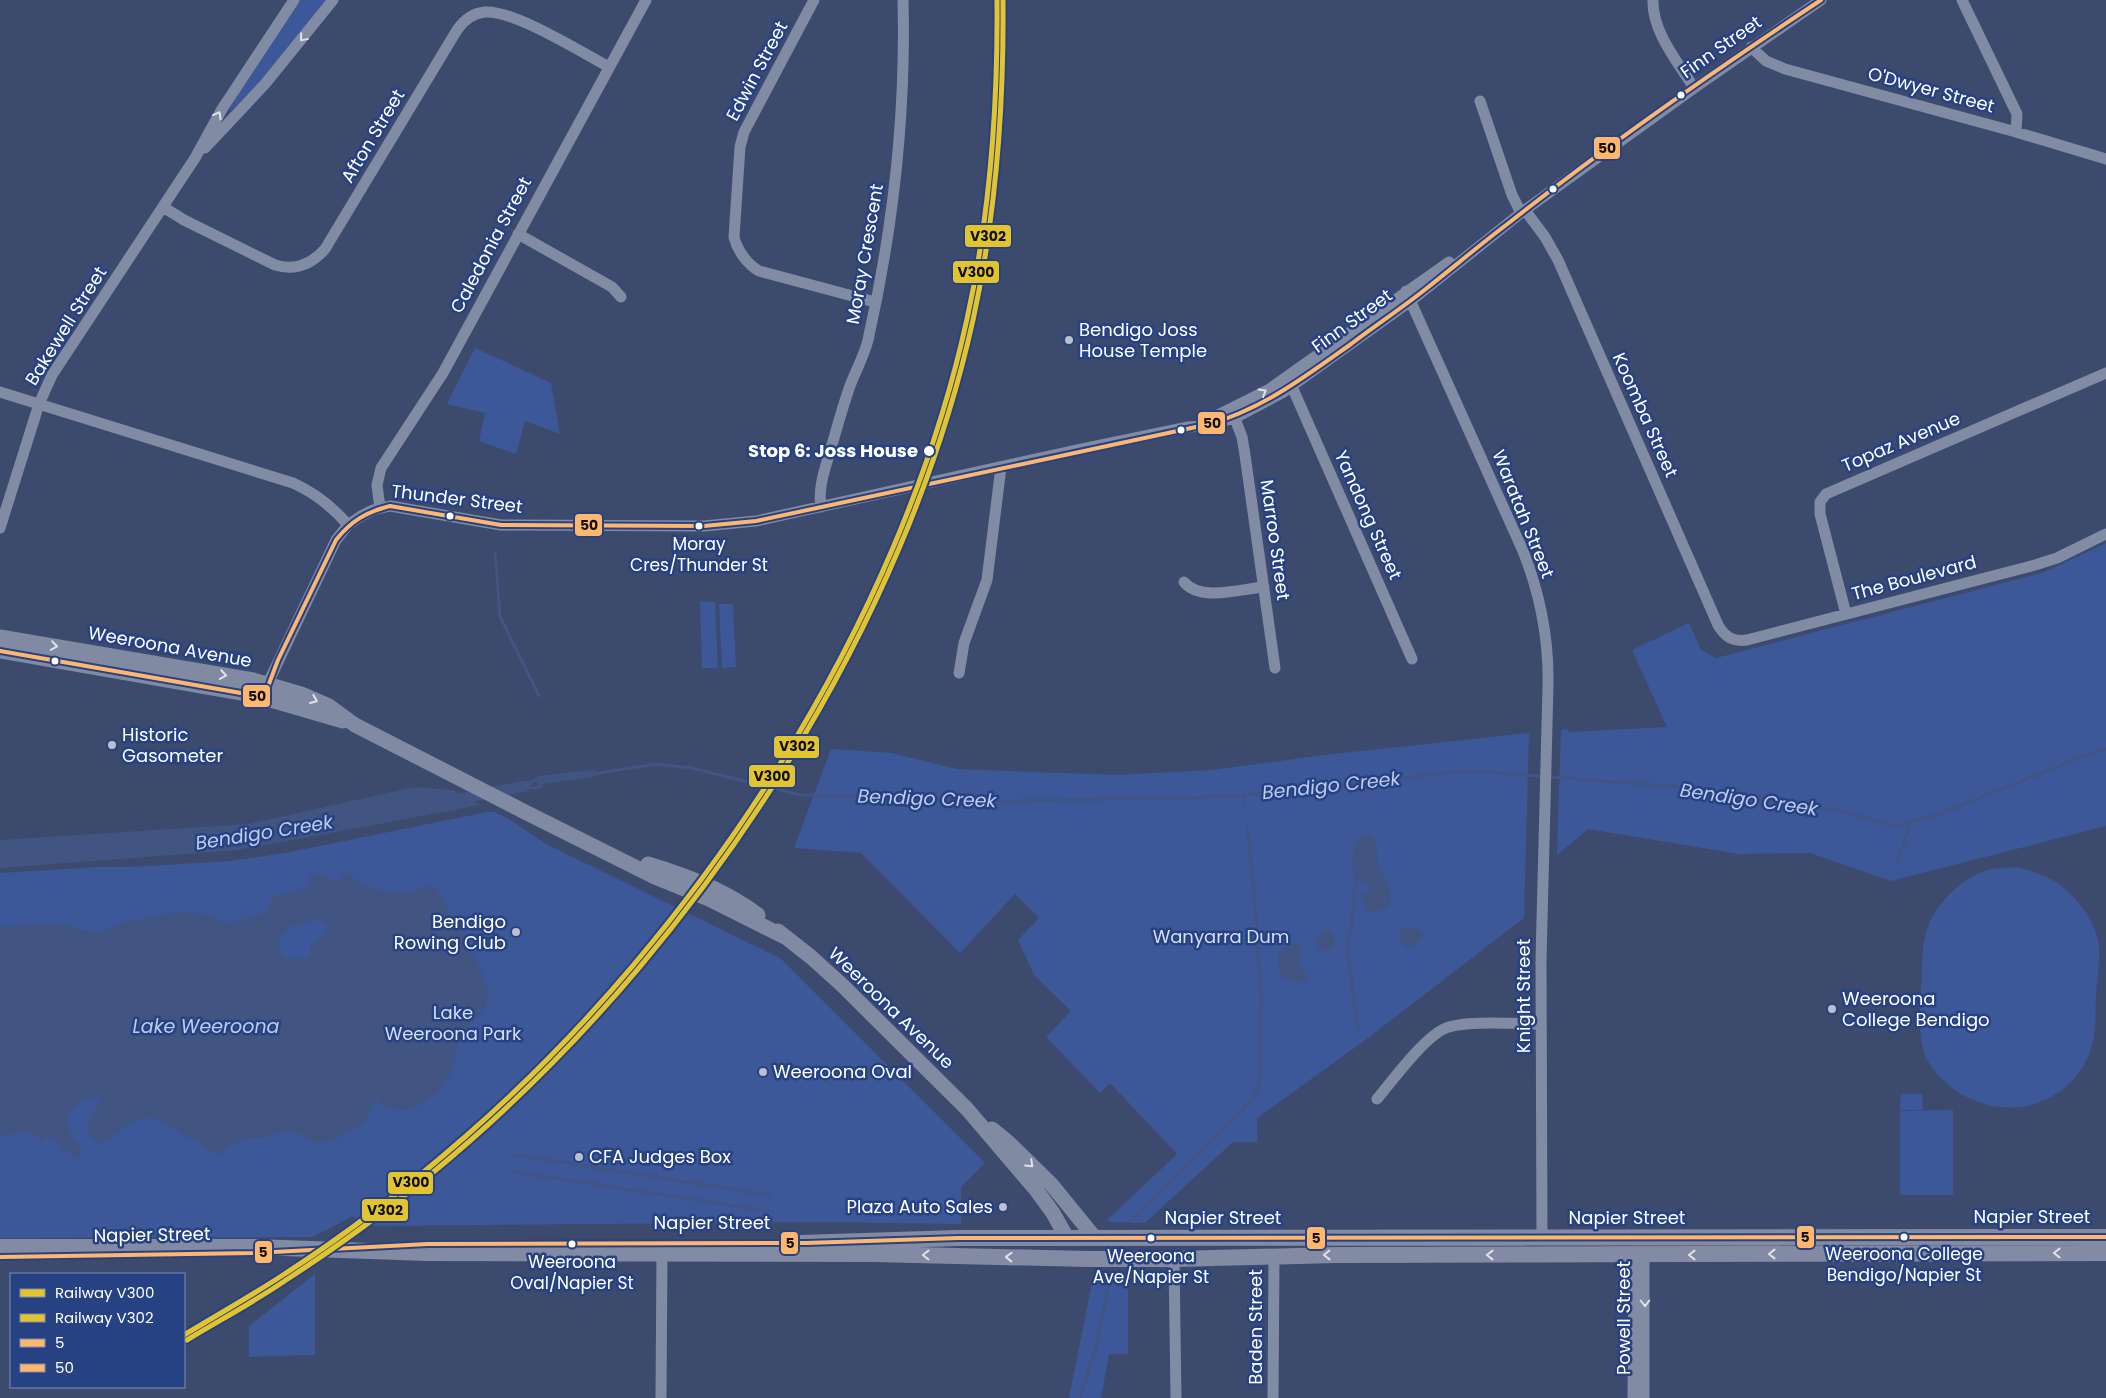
<svg xmlns="http://www.w3.org/2000/svg" width="2106" height="1398" viewBox="0 0 2106 1398" font-family="Poppins,sans-serif">
  <style>
    .green { fill: #3c5898 }
    .water { fill: #415482; fill-rule: evenodd }
    .lines { fill: none; stroke-linecap: round; stroke-linejoin: round }
    .stream { stroke: #415482; stroke-width: 3 }
    .canal { stroke: #415482; stroke-width: 11 }
    .minor { stroke: #828ba4; stroke-width: 11 }
    .major { stroke: #808aa2; stroke-width: 15 }
    .highway { stroke: #838ba4; stroke-width: 16 }
    .bus-1-casing { stroke: #274283; stroke-width: 8 }
    .bus-2-casing { stroke: #274283; stroke-width: 8 }
    .bus-1 { stroke: #ffb76d; stroke-width: 4 }
    .bus-2 { stroke: #ffb76d; stroke-width: 4 }
    .rail-1-casing { stroke: #274283; stroke-width: 9 }
    .rail-2-casing { stroke: #274283; stroke-width: 9 }
    .rail-1 { stroke: #e2c430; stroke-width: 5 }
    .rail-2 { stroke: #e2c430; stroke-width: 5 }
    .oneway { stroke: #e0e2e8 }
    .oneway2 { stroke: #dfe2e8 }
    .bus-dot { fill: #fff; stroke: #274283; stroke-width: 2 }
    .poi-dot { fill: #bbc0cc; stroke: #274283; stroke-width: 2 }
    .labels { text-anchor: middle; stroke-width: 5; stroke-linejoin: round; paint-order: stroke }
    .bus-label { font-size: 17px; fill: #fff; stroke: #274283 }
    .street-label { font-size: 18px; fill: #fff; stroke: #274283 }
    .poi-label { font-size: 18px; fill: #fff; stroke: #274283; text-anchor: start }
    .stop-label { font-size: 18px; font-weight: bold; fill: #fff; stroke: #274283; text-anchor: end }
    .park-label { font-size: 18px; fill: #d4def5; stroke: #274283 }
    .water-label { font-size: 19px; font-style: italic; fill: #bcccee; stroke: #274283 }
    .line-badge { stroke: #274283; stroke-width: 2 }
    .pale-badge-label { font-size: 14px; text-anchor: middle; font-weight: bold; fill: #111 }
  </style>
  <rect width="100%" height="100%" fill="#3c4a6e"/>
  <path class="green" d="M300 0H327L258 84 229 113 231 106 239 91Z
    M475 348 551 383 560 434 525 421 516 454 479 441 485 413 447 404Z
    M2106 543V826L1891 881 1810 853 1739 854 1588 829 1557 855 1561 730 1568 729V732L1667 727 1632 650 1689 623 1701 650 1716 658 2045 572Z
    M700 601 715 602 718 668H702Z
    M719 604H733L736 667 722 668Z
    M1529 733 1524 918 1364 1041 1257 1118V1142H1233L1145 1223 1110 1222 1107 1220 1177 1154 1110 1083 1100 1093 1046 1037 1071 1011 1034 975 1018 940 1039 918 1015 894 960 953 861 853 794 848 831 749 891 753 957 769 1117 775 1211 770 1324 755Z
    M487 812H495L509 819 546 844 780 958 985 1163 961 1187V1224L818 1222 365 1226 360 1231 354 1222 356 1219 353 1216 313 1237 0 1238V873L97 867H131L230 861 285 853Z
    M2018 867C2031 871 2045 875 2056 882 2076 895 2098 924 2099 947 2100 963 2097 980 2096 996 2095 1019 2097 1038 2087 1059 2054 1125 1967 1121 1929 1063 1918 1046 1919 1012 1921 992 1922 974 1921 953 1925 936 1932 906 1962 876 1991 869 2000 867 2009 868 2018 867Z
    M1901 1094H1922L1923 1110H1900Z
    M1953 1110V1195H1900V1111Z
    M1094 1273H1128V1354H1109L1101 1398H1069Z
    M315 1274V1355L249 1357V1326Z"/>
  <path class="water" d="M591 770H595L596 776 538 785 536 777 538 776Z
    M414 787 453 790 481 805 239 850 0 868V840L248 824Z
    M1367 833 1376 840C1377 847 1376 854 1378 861 1381 875 1396 892 1389 907L1371 913 1367 911 1362 900 1357 895 1358 893 1363 895 1367 892 1369 884 1364 880 1356 882C1350 868 1350 840 1367 833Z
    M347 872C361 886 388 896 409 892 417 890 427 884 435 888 444 898 487 977 488 989 490 1012 472 1019 461 1037 456 1046 456 1056 453 1066 445 1089 426 1108 401 1110 396 1110 389 1107 383 1106L378 1100H375L363 1124 332 1141 317 1143 295 1132 285 1131 261 1138H244L220 1154C212 1153 207 1149 200 1143 196 1140 190 1139 186 1137 172 1129 165 1118 148 1118 117 1119 99 1169 87 1125L100 1102 98 1097C85 1095 74 1106 66 1117 67 1127 72 1139 81 1145L78 1158 74 1159 68 1149 63 1154 61 1153 62 1147 53 1138H46L44 1143H40L39 1137 32 1135 29 1132C19 1133 9 1132 0 1138V927L38 924 70 925 80 930 101 932 123 923 173 913 187 912 215 916 220 922 230 923 266 913 273 896 306 888 308 885V879C319 867 327 883 341 880L344 874ZM312 920H321L328 929 327 934 319 938 309 947V954L306 958 296 959 284 957 279 949 278 939 293 925H301Z
    M1400 927C1408 927 1419 926 1424 934L1412 947 1407 948 1402 944 1399 930Z
    M1327 929 1330 930 1334 935 1335 946 1327 951 1320 949 1315 941 1316 937Z
    M1295 943 1302 947C1300 963 1294 962 1308 976L1307 981 1304 983 1283 977C1277 969 1276 960 1279 951L1290 944Z"/>
  <g class="lines">
    <path class="stream" d="M495 553 500 616 539 696
      M593 774 656 764 691 768 800 795 996 801 1184 798 1244 795 1337 787 1443 773 1484 772 1670 786 1733 793 1842 811 1890 825H1900L1934 816 2084 756 2106 749
      M525 786 537 779H540
      M525 786 534 788 541 787V783
      M1244 795 1245 803
      M1897 861 1911 823
      M1355 881 1353 915 1347 948 1358 1030
      M515 1155 770 1195
      M514 1172 769 1211
      M1132 1220 1241 1112 1259 1090 1261 997 1253 878 1247 826
      M1080 1398 1097 1343 1110 1276"/>
    <path class="canal" d="M453 800 525 786"/>
    <path class="minor" d="M814 0 744 132 740 147 734 237C737 250 747 264 759 271L875 302
      M1653 0C1652 32 1678 62 1694 88
      M1962 0 2017 114 2016 132
      M1751 47 1766 61 1785 69 2016 132 2106 159
      M1480 101 1512 195 1521 213
      M205 148 265 84 333 0
      M163 207 184 220 275 265C295 271 311 265 325 249L457 30C464 20 472 13 485 12 514 10 581 52 609 67
      M1525 210 1545 237 1558 260 1718 625C1725 637 1733 642 1747 640L2035 565 2057 558 2106 534
      M1518 215 1694 88 1821 0
      M518 234 612 287 621 297
      M1406 291 1523 551C1540 594 1549 640 1548 686L1541 960 1542 1238
      M1289 380 1412 659
      M0 392 293 483C315 493 332 506 348 525
      M1232 411 1242 437 1245 455 1275 668
      M1210 419 1268 390 1449 262
      M821 507C818 489 824 472 829 455 836 432 842 408 850 386 856 370 864 356 868 340 893 229 906 114 903 0
      M380 508 377 485 381 468 443 373 646 0
      M0 528 39 404 52 375 195 158 222 109 294 0
      M1184 582C1200 602 1241 589 1264 587
      M1846 614 1820 514V502L1826 494 2106 373
      M959 673 964 643 987 580 1001 467
      M268 683 336 540 348 525 361 516 373 510 390 506 501 525 704 526 756 521 1081 449 1188 427 1204 426 1235 418 1282 393 1412 300 1521 213
      M1377 1099C1393 1080 1424 1037 1446 1028 1465 1020 1518 1024 1541 1024
      M1644 1255V1398
      M1174 1259 1176 1398
      M661 1398 662 1253
      M1273 1398 1274 1257
      M1633 1398 1634 1255"/>
    <path class="major" d="M0 637 253 680 301 694 329 706 355 725 525 812 655 877 709 899 785 937
      M0 651 253 695 343 721
      M648 864C685 875 727 891 758 915
      M778 931 811 957 842 985 967 1109 1037 1191 1053 1213 1067 1238
      M992 1129 1008 1142 1051 1184 1095 1238"/>
    <path class="highway" d="M801 1243 958 1238 2106 1237
      M0 1247H254L427 1253 873 1254 1087 1259H1174L1336 1255 2106 1253"/>
    <g class="bus-1-casing">
      <path id="bus-1" d="M0 1257 253 1253 428 1244 806 1243 958 1238 2106 1237"/>
    </g>
    <g class="bus-2-casing">
      <path id="bus-2" d="M0 651 264 697 278 660 336 540C351 521 366 512 390 506L501 525 704 526 756 521 1210 424C1264 408 1306 376 1351 344 1376 325 1402 308 1427 288 1455 266 1482 243 1510 222 1610 143 1715 70 1821 0"/>
    </g>
    <use href="#bus-1" class="bus-1"/>
    <use href="#bus-2" class="bus-2"/>
    <g class="rail-1-casing">
      <path id="rail-1" d="M184 1335C217 1315 251 1296 283 1275 347 1234 409 1186 466 1136 700 931 900 625 967 319 990 214 998 108 997 0"/>
    </g>
    <g class="rail-2-casing">
      <path id="rail-2" d="M187 1340C220 1320 254 1302 286 1280 351 1238 413 1191 471 1140 705 934 905 628 973 320 996 215 1004 108 1003 0"/>
    </g>
    <use href="#rail-1" class="rail-1"/>
    <use href="#rail-2" class="rail-2"/>
  </g>
  <defs><path id="oneway-chevron" d="M-2-3.5L2.5 0L-2 3.5" fill="none" stroke-width="1.6" stroke-linecap="round" stroke-linejoin="round" transform="scale(1.25)"/></defs>
  <g class="oneway">
    <use href="#oneway-chevron" transform="translate(303 38) rotate(130)"/>
    <use href="#oneway-chevron" transform="translate(218 115) rotate(-61)"/>
    <use href="#oneway-chevron" transform="translate(1263 392) rotate(-31)"/>
    <use href="#oneway-chevron" transform="translate(2057 1253) rotate(180)"/>
    <use href="#oneway-chevron" transform="translate(1772 1254) rotate(180)"/>
    <use href="#oneway-chevron" transform="translate(926 1255) rotate(-179)"/>
    <use href="#oneway-chevron" transform="translate(1327 1255) rotate(179)"/>
    <use href="#oneway-chevron" transform="translate(1490 1255) rotate(-180)"/>
    <use href="#oneway-chevron" transform="translate(1692 1255) rotate(180)"/>
    <use href="#oneway-chevron" transform="translate(1009 1257) rotate(-178)"/>
    <use href="#oneway-chevron" transform="translate(1645 1303) rotate(90)"/>
  </g>
  <g class="oneway2">
    <use href="#oneway-chevron" transform="translate(54 646) rotate(9)"/>
    <use href="#oneway-chevron" transform="translate(223 675) rotate(10)"/>
    <use href="#oneway-chevron" transform="translate(314 700) rotate(23)"/>
    <use href="#oneway-chevron" transform="translate(1030 1164) rotate(44)"/>
  </g>
  <g class="bus-dot">
    <circle cx="1681" cy="95" r="4.5"/>
    <circle cx="1553" cy="189" r="4.5"/>
    <circle cx="1181" cy="430" r="4.5"/>
    <circle cx="929" cy="451" r="6"/>
    <circle cx="450" cy="516" r="4.5"/>
    <circle cx="699" cy="526" r="4.5"/>
    <circle cx="55" cy="661" r="4.5"/>
    <circle cx="1904" cy="1237" r="4.5"/>
    <circle cx="1151" cy="1238" r="4.5"/>
    <circle cx="572" cy="1244" r="4.5"/>
  </g>
  <g class="poi-dot">
    <circle cx="1069" cy="340" r="5"/>
    <circle cx="112" cy="745" r="5"/>
    <circle cx="516" cy="932" r="5"/>
    <circle cx="1832" cy="1009" r="5"/>
    <circle cx="763" cy="1072" r="5"/>
    <circle cx="579" cy="1157" r="5"/>
    <circle cx="1003" cy="1207" r="5"/>
  </g>
  <g class="labels">
    <g class="bus-label">
      <text x="699" y="550">Moray<tspan x="699" dy="21">Cres/Thunder St</tspan></text>
      <text x="1904" y="1260">Weeroona College<tspan x="1904" dy="21">Bendigo/Napier St</tspan></text>
      <text x="1151" y="1262">Weeroona<tspan x="1151" dy="21">Ave/Napier St</tspan></text>
      <text x="572" y="1268">Weeroona<tspan x="572" dy="21">Oval/Napier St</tspan></text>
    </g>
    <g class="street-label">
      <text transform="translate(1721 47) rotate(-35)" y="6">Finn Street</text>
      <text transform="translate(757 71) rotate(-62)" y="6">Edwin Street</text>
      <text transform="translate(1931 90) rotate(15)" y="6">O'Dwyer Street</text>
      <text transform="translate(373 136) rotate(-59)" y="6">Afton Street</text>
      <text transform="translate(491 245) rotate(-62)" y="6">Caledonia Street</text>
      <text transform="translate(865 254) rotate(-80)" y="6">Moray Crescent</text>
      <text transform="translate(1352 321) rotate(-36)" y="6">Finn Street</text>
      <text transform="translate(66 326) rotate(-58)" y="6">Bakewell Street</text>
      <text transform="translate(1645 415) rotate(66)" y="6">Koomba Street</text>
      <text transform="translate(1901 442) rotate(-23)" y="6">Topaz Avenue</text>
      <text transform="translate(457 499) rotate(7)" y="6">Thunder Street</text>
      <text transform="translate(1523 514) rotate(68)" y="6">Waratah Street</text>
      <text transform="translate(1368 515) rotate(66)" y="6">Yandong Street</text>
      <text transform="translate(1275 540) rotate(82)" y="6">Marroo Street</text>
      <text transform="translate(1914 578) rotate(-15)" y="6">The Boulevard</text>
      <text transform="translate(170 647) rotate(10)" y="6">Weeroona Avenue</text>
      <text transform="translate(1524 996) rotate(-90)" y="6">Knight Street</text>
      <text transform="translate(891 1008) rotate(44)" y="6">Weeroona Avenue</text>
      <text x="2032" y="1223">Napier Street</text>
      <text x="1223" y="1224">Napier Street</text>
      <text x="1627" y="1224">Napier Street</text>
      <text x="712" y="1229">Napier Street</text>
      <text transform="translate(152 1235) rotate(-1)" y="6">Napier Street</text>
      <text transform="translate(1624 1318) rotate(-90)" y="6">Powell Street</text>
      <text transform="translate(1256 1327) rotate(-90)" y="6">Baden Street</text>
    </g>
    <g class="poi-label">
      <text x="1079" y="336">Bendigo Joss<tspan x="1079" dy="21">House Temple</tspan></text>
      <text x="122" y="741">Historic<tspan x="122" dy="21">Gasometer</tspan></text>
      <text x="506" y="928" text-anchor="end">Bendigo<tspan x="506" dy="21">Rowing Club</tspan></text>
      <text x="1842" y="1005">Weeroona<tspan x="1842" dy="21">College Bendigo</tspan></text>
      <text x="773" y="1078">Weeroona Oval</text>
      <text x="589" y="1163">CFA Judges Box</text>
      <text x="993" y="1213" text-anchor="end">Plaza Auto Sales</text>
    </g>
    <g class="stop-label">
      <text x="918" y="457">Stop 6: Joss House</text>
    </g>
    <g class="park-label">
      <text x="1221" y="943">Wanyarra Dum</text>
      <text x="453" y="1019">Lake<tspan x="453" dy="21">Weeroona Park</tspan></text>
    </g>
    <g class="water-label">
      <text transform="translate(1331 785) rotate(-6)" y="7">Bendigo Creek</text>
      <text transform="translate(927 798) rotate(2)" y="7">Bendigo Creek</text>
      <text transform="translate(1749 799) rotate(8)" y="7">Bendigo Creek</text>
      <text transform="translate(264 832) rotate(-9)" y="7">Bendigo Creek</text>
      <text x="206" y="1033">Lake Weeroona</text>
    </g>
  </g>
  <g class="line-badge">
    <rect x="1593" y="136" width="28" height="24" rx="5" fill="#ffb76d"/>
    <rect x="964" y="224" width="48" height="24" rx="5" fill="#e2c430"/>
    <rect x="952" y="260" width="48" height="24" rx="5" fill="#e2c430"/>
    <rect x="1197" y="411" width="29" height="24" rx="5" fill="#ffb76d"/>
    <rect x="574" y="513" width="29" height="24" rx="5" fill="#ffb76d"/>
    <rect x="242" y="684" width="29" height="24" rx="5" fill="#ffb76d"/>
    <rect x="773" y="735" width="47" height="24" rx="5" fill="#e2c430"/>
    <rect x="748" y="764" width="48" height="24" rx="5" fill="#e2c430"/>
    <rect x="387" y="1171" width="47" height="24" rx="5" fill="#e2c430"/>
    <rect x="361" y="1198" width="48" height="24" rx="5" fill="#e2c430"/>
    <rect x="1796" y="1225" width="19" height="24" rx="5" fill="#ffb76d"/>
    <rect x="1306" y="1226" width="20" height="24" rx="5" fill="#ffb76d"/>
    <rect x="780" y="1231" width="19" height="24" rx="5" fill="#ffb76d"/>
    <rect x="254" y="1240" width="19" height="24" rx="5" fill="#ffb76d"/>
  </g>
  <g class="pale-badge-label">
    <text x="1607" y="153">50</text>
    <text x="988" y="241">V302</text>
    <text x="976" y="277">V300</text>
    <text x="1212" y="428">50</text>
    <text x="589" y="530">50</text>
    <text x="257" y="701">50</text>
    <text x="797" y="751">V302</text>
    <text x="772" y="781">V300</text>
    <text x="411" y="1187">V300</text>
    <text x="385" y="1215">V302</text>
    <text x="1805" y="1242">5</text>
    <text x="1316" y="1243">5</text>
    <text x="790" y="1248">5</text>
    <text x="263" y="1257">5</text>
  </g>
  <rect x="10" y="1273" width="175" height="115" fill="#274283" stroke="#7d8eb5"/>
  <rect x="20" y="1289" width="25" height="8" fill="#e2c430" stroke="#7d8eb5"/>
  <text x="55" y="1298" font-size="15" fill="#ffffff">Railway V300</text>
  <rect x="20" y="1314" width="25" height="8" fill="#e2c430" stroke="#7d8eb5"/>
  <text x="55" y="1323" font-size="15" fill="#ffffff">Railway V302</text>
  <rect x="20" y="1339" width="25" height="8" fill="#ffb76d" stroke="#7d8eb5"/>
  <text x="55" y="1348" font-size="15" fill="#ffffff">5</text>
  <rect x="20" y="1364" width="25" height="8" fill="#ffb76d" stroke="#7d8eb5"/>
  <text x="55" y="1373" font-size="15" fill="#ffffff">50</text>
</svg>
